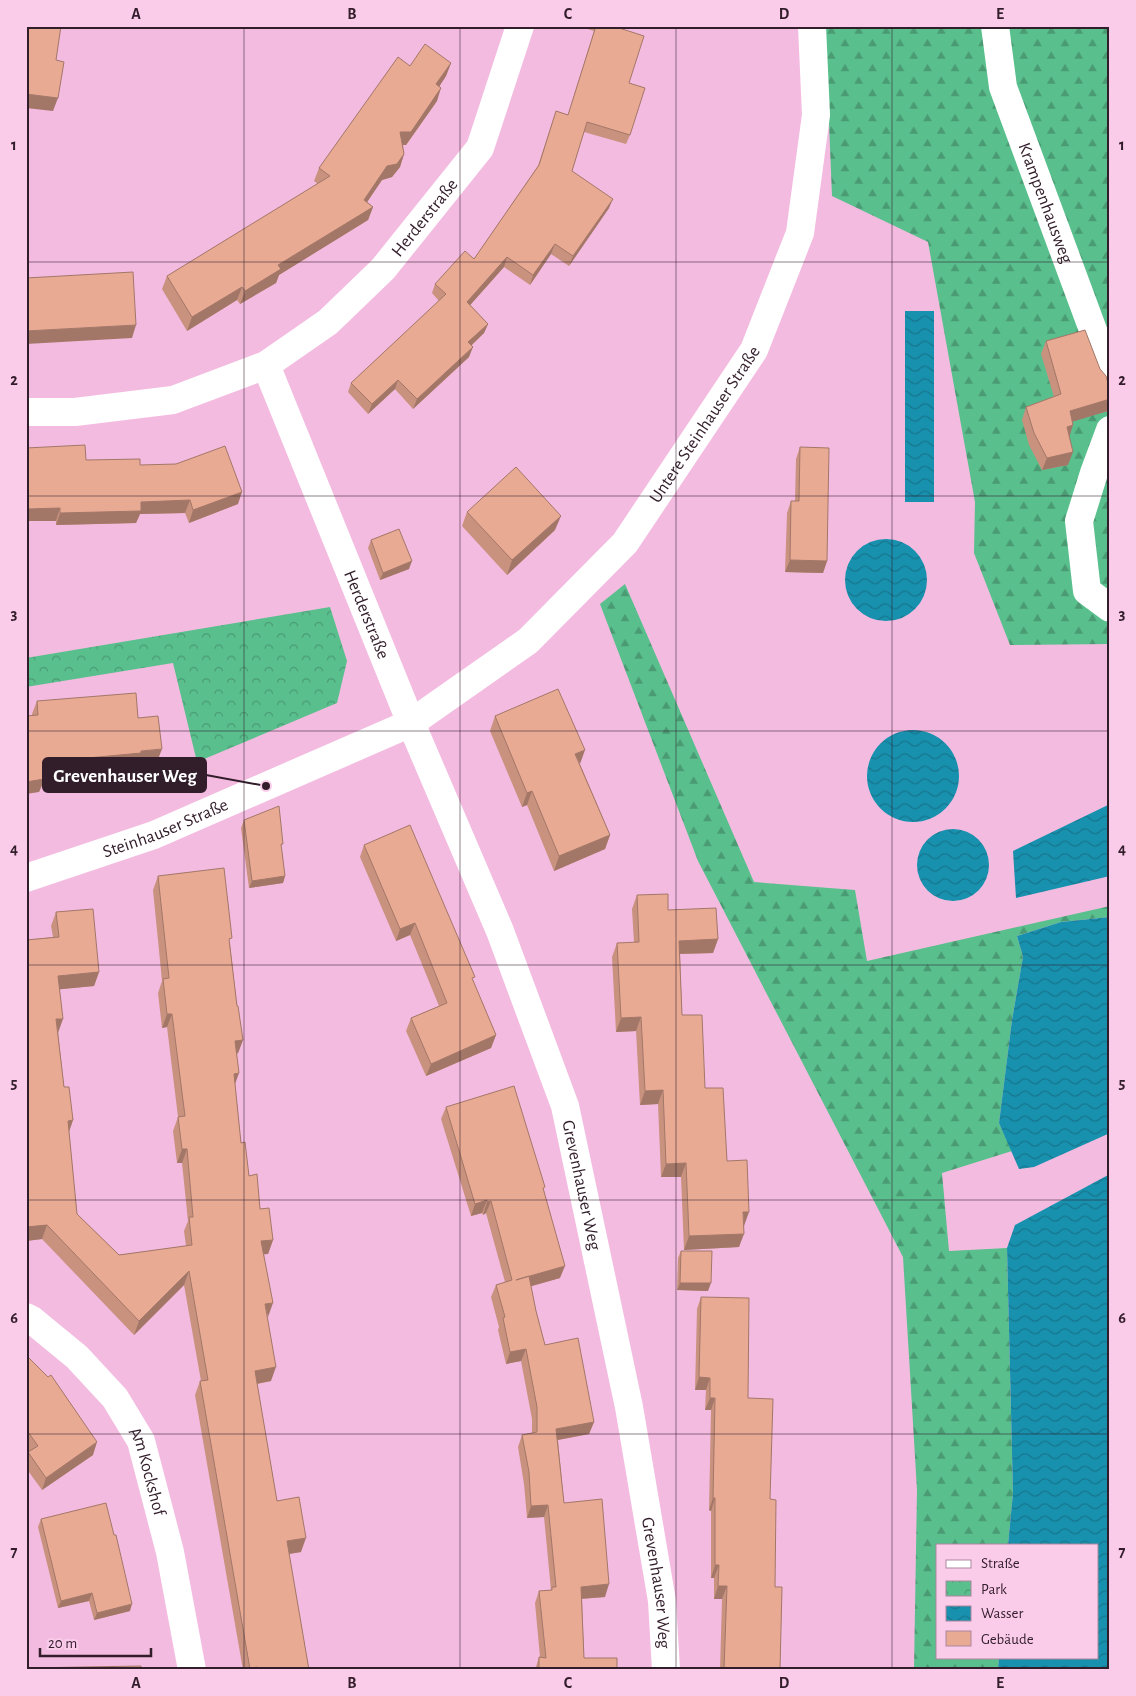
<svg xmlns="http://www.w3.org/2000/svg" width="1136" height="1696" viewBox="0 0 1136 1696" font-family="'Alegreya Sans',sans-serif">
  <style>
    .forest { fill: url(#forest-firs) }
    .park { fill: url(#park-crowns) }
    .water { fill: url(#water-waves) }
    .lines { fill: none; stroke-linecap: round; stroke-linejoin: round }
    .minor { stroke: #fff; stroke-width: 28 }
    .wall { fill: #c8927f }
    .shaded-wall { fill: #a37768 }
    .building { fill: #e9aa94; stroke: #a37768 }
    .grid { fill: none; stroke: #321d2b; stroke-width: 1; stroke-opacity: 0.55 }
    .labels { text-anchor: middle; stroke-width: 4; stroke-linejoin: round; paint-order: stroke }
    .street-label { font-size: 18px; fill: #321d2b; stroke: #fbccea }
    .leader { fill: none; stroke: #321d2b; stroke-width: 2 }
    .callout-dot { fill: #321d2b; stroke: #fbccea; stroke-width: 2 }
    .callout { fill: #321d2b; stroke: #321d2b; stroke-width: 2 }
    .callout-label { font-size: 19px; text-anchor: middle; font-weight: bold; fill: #fff }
    .neatline { fill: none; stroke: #321d2b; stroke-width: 2 }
    .grid-label { font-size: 16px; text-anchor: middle; font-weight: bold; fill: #321d2b }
  </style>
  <defs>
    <pattern id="forest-firs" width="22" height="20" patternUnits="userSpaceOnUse" patternTransform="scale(1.25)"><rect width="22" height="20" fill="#59bf8d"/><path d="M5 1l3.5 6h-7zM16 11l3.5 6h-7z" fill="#4a9b73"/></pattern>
    <pattern id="park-crowns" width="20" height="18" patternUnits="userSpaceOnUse" patternTransform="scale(1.25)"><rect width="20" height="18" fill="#59bf8d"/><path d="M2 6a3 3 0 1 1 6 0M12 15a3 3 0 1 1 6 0" fill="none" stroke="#4a9b73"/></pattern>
    <pattern id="water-waves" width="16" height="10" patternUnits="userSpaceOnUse" patternTransform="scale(1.25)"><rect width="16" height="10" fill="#1891ae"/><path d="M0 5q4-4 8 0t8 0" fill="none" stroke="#16768e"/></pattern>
  </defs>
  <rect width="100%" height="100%" fill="#f4bbe0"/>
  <path class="forest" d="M825 26H1110V644L1010 645 974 553 975 502 928 242 832 196Z
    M625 584 754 882 855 890 867 961 1110 906V917L1061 922 1017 936 1023 957 1012 1020 999 1123 1012 1151 942 1173 949 1251 1007 1248 1013 1493 1008 1545H937V1657H999L998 1670H914L917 1490 903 1257 698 861 600 604Z"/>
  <path class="park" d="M330 607 347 661 337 703 197 762 173 663 26 687V658Z"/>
  <path class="water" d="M905 311H934V502H905Z
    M845 580a41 41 0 1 1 82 0a41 41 0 1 1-82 0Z
    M867 776a46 46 0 1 1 92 0a46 46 0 1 1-92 0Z
    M1110 804V876L1016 898 1013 851Z
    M917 865a36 36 0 1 1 72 0a36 36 0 1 1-72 0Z
    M1110 917V1133L1034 1167 1019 1169 999 1123 1012 1020 1023 957 1017 936 1061 922Z
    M1110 1174V1670H998L999 1657H1097V1545H1008L1013 1493 1007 1248 1015 1225Z"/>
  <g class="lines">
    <g class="minor">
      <path id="s1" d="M995 26 1003 87 1110 376"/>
      <path id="s2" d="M266 365 411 723 500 931 565 1106 629 1407 662 1601 666 1670"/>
      <path id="s3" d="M26 412H75L173 400 266 365 328 322 383 269 480 148 520 26"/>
      <path d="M1110 430 1094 473 1079 521 1087 591 1110 608"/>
      <path id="s4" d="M26 878 154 835 411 723 528 641 625 543 754 350 800 233 816 115 812 26"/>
      <path id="s5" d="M26 1317 32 1320 77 1357 115 1398 141 1441 170 1552 192 1670"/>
    </g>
  </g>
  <path class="wall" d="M581 26H617V28L629 83 630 135 626 144 584 132 572 171 609 208 569 266 551 254 530 285 504 267 470 305 488 324 484 333 471 346 469 357 413 409 395 389 368 414 348 392 351 383 439 301 432 293 435 284 474 259 538 166 556 111 568 115 594 31 581 27Z
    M451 63 446 76 439 86 437 101 406 145H403L404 154 400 167 392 177 382 180 367 202 373 207 368 220 279 275 276 283 240 304 237 300 187 331 162 289 167 276 318 184 314 181 319 168 410 66Z
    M1046 341 1100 369 1110 390V405L1108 411 1072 421 1069 436 1068 465 1042 470 1029 445 1022 420 1026 407 1054 397 1041 354Z
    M800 447 827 561 823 573 785 572 787 513 791 501H795L796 459Z
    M86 460 140 465 238 504 189 523 185 513 140 514 136 523 56 525V521H26Z
    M467 512 555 530 507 575 462 526Z
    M371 540 409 569 380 580 368 548Z
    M37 701 138 718 157 762 137 764 136 766 77 772 73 782 42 785 39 792 32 714Z
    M495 716 580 764 610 835 605 849 554 871 527 805 522 807 490 731Z
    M244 820 281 848 285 876 283 883 249 888 241 828Z
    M364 845 473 981 496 1035 491 1048 426 1076 406 1031 411 1018 439 1006 410 935 396 941 360 857Z
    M158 876 230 944 237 1006 243 1040 238 1053 237 1054 235 1084 241 1143 249 1176 260 1209 273 1240 268 1254H264L271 1381 257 1384 277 1501 301 1552 289 1554 309 1670H243L195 1395 200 1381H201L184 1285 134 1335 42 1239 26 1241V940L53 937 51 926 56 912 99 972 94 986 60 989 58 1032 64 1087 73 1120 69 1132 77 1214 119 1255 186 1246 184 1231 188 1221 182 1163H177L173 1131 178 1117 167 1027 162 1028 158 993 162 981 153 890Z
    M637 895 668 910 718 939 713 953 680 954 682 1015 727 1161 744 1226 739 1247 684 1250 681 1177H661L658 1104 640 1105 636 1031 616 1032 612 957 617 943H634L632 909Z
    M446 1107 544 1190 560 1278 531 1286 536 1311 545 1345 594 1422 589 1434 558 1440 564 1503 605 1597 582 1599 584 1658 617 1670H535L539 1657H540L535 1603 539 1591 551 1590 544 1517 527 1518 524 1484 518 1447 522 1435 532 1433V1419L521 1361 506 1364 498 1330 499 1327 491 1297 496 1285 505 1282 486 1213 483 1215 482 1213 471 1216 441 1119Z
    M681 1251 708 1291 677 1290 678 1258Z
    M701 1297 748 1398 770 1499 780 1670H720L722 1599H714V1578H711V1511L709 1510 711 1410H705L706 1390H695L697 1309Z
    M26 1355 93 1455 42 1490 26 1468V1458L28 1452 26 1449Z
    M41 1519 130 1611 94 1620 89 1601 58 1608 38 1527Z"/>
  <path class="shaded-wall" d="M451 63 446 76 432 98 436 84Z
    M441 88 437 101 406 145H395L400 132Z
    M26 94 58 98 53 111 26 108Z
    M404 154 400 167 392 177 382 180 359 214 364 200 387 166Z
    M613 199 609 208 569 266 573 256Z
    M373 207 368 220 279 275 276 283 240 304 245 291 278 265Z
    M555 244 551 254 530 285 533 275Z
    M507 257 504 267 464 312 467 302Z
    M242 287 237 300 187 331 192 317Z
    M488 324 484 333 464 352 468 342Z
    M136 325 132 338 26 344V331Z
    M473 347 469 357 413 409 417 399Z
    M398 380 395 389 368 414 372 404Z
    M1110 399V405L1108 411 1065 424 1070 411Z
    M1073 425 1069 438 1067 427Z
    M1073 452 1068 465 1042 470 1047 458Z
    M242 492 238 504 189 523 193 510Z
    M190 500 185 513 140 514 136 523 56 525 60 513 141 502Z
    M60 508 56 521H26V509Z
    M561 516 555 530 507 575 512 560Z
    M790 560 827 561 823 573 785 572Z
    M412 561 409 569 380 580 383 573Z
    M162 749 157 762 137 764 136 766 77 772 73 782 42 785 39 792 26 794V782L43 772 77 759Z
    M585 750 580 764 575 754Z
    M532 791 527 805 522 807 527 793Z
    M610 835 605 849 554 871 559 856Z
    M285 876 283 883 249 888 252 881Z
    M415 923 410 935 396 941 400 929Z
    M718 939 713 953 674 954 679 941Z
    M99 972 94 986 53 990 58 976Z
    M167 1014H172L167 1027 162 1028Z
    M641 1017 636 1031 616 1032 621 1018Z
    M56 1019H63L58 1033Z
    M496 1035 491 1048 426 1076 431 1064Z
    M243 1040 238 1053 230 1055 235 1041Z
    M239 1073 234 1087V1074Z
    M663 1090 658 1104 640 1105 645 1091Z
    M73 1120 68 1134V1121Z
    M182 1149H187L182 1163H177Z
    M686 1163 681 1177H661L666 1164Z
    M487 1200 482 1213 471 1216 475 1204Z
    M491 1201 486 1213 483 1215 487 1202Z
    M743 1212H749L744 1226Z
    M47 1225 42 1239 26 1241V1227Z
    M744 1234 739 1247 684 1250 689 1236Z
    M273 1240 268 1254 256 1255 261 1241Z
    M565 1266 560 1278 511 1292 516 1280Z
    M189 1271 184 1285 134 1335 139 1321Z
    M680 1283H711L708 1291 677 1290Z
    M273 1303 268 1317 265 1304Z
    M526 1349 521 1361 506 1364 510 1352Z
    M276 1367 271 1381 250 1385 255 1371Z
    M699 1377 710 1378 706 1390H695Z
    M710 1398H715L711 1410H705Z
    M594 1422 589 1434 552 1441 556 1429Z
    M97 1442 93 1455 42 1490 46 1478Z
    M713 1498H715L711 1511 709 1510Z
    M548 1505 544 1517 527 1518 531 1506Z
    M306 1538 301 1552 282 1555 287 1541Z
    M715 1565H719L714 1578H711Z
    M609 1584 605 1597 577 1599 581 1587Z
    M718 1586H727L722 1599H714Z
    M92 1593 89 1601 58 1608 61 1601Z
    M132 1604 130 1611 94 1620 97 1613Z
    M257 1667 256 1670H250V1669Z"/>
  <path class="building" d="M26 26H61L56 60 64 62 58 98 26 94Z
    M596 26H613L644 36 629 83 645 88 630 135 587 122 572 171 613 199 573 256 555 244 533 275 507 257 467 302 488 324 468 342 473 347 417 399 398 380 372 404 351 383 446 294 435 284 465 251 474 259 539 165 556 111 568 115Z
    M425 44 451 63 436 84 441 88 411 132H400L404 154 397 164 387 166 364 200 373 207 278 265 281 269 245 291 242 287 192 317 167 276 330 176 319 168 398 57 410 66Z
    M133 272 136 325 26 331V278Z
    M1085 330 1100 369 1106 376 1110 390V399L1070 411 1073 425 1067 427 1073 452 1047 458 1034 433 1026 407 1061 394 1046 341Z
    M85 445 86 460 140 459V465L176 464 225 446 242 492 193 510 190 500 141 502V511L60 513V508L26 509V448Z
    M800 447 829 448 827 561 790 560 791 501H799Z
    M516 467 561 516 512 560 467 512Z
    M399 529 412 561 383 573 371 540Z
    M558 689 585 750 575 754 610 835 559 856 532 791 527 793 495 716Z
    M136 693 138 718 158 716 162 749 141 751V753L77 759 78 769 43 772 44 779 26 782V716L38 715 37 701Z
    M279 806 283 844H281L285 876 252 881 244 820Z
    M410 825 475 977 472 978 496 1035 431 1064 411 1018 447 1003 415 923 400 929 364 845Z
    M224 868 232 938 229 939 237 1006H238L243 1040 235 1041 239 1073 234 1074 241 1143 245 1142 249 1176 257 1174 260 1209 269 1208 273 1240 261 1241 273 1303 265 1304 276 1367 255 1371 277 1501 299 1497 306 1538 287 1541 309 1670H257V1667L250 1669 200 1381 208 1380 189 1271 139 1321 47 1225 26 1227V940L59 937 56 912 93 909 99 972 58 976 63 1019H56L64 1087H69L73 1120 68 1121 77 1214 119 1255 192 1245 189 1217H193L187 1149H182L178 1117 185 1116 172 1014H167L163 979 169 978 158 876Z
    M668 894V910L716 908 718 939 679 941 682 1015H702L705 1088H723L727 1161 747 1160 749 1212H743L744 1234 689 1236 686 1163 666 1164 663 1090 645 1091 641 1017 621 1018 617 943 639 942 637 895Z
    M514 1086 545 1187 543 1188 565 1266 516 1280 529 1276 536 1311 545 1345 578 1338 594 1422 556 1429 564 1503 602 1499 609 1584 581 1587 584 1658H617V1670H539V1657L546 1658 539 1591 552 1590V1587H556L548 1505 531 1506 529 1472 522 1435 537 1432V1407L526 1349 510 1352 503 1318 505 1317 496 1285 512 1280 491 1201 487 1202V1200L475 1204 446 1107Z
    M681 1251H712L711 1283H680Z
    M701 1297 749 1298 748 1398 773 1399 770 1499 776 1500 775 1587H782L780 1670H724L727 1586H718L719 1565H715V1498H713L715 1398H710V1378L699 1377Z
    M26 1355 48 1377 51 1375 97 1442 46 1478 28 1452 38 1446 26 1429Z
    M106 1503 114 1535H116L132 1604 97 1613 92 1593 61 1601 41 1519Z
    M141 1666V1670H26V1668Z"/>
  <path class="grid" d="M244 26V1670M460 26V1670M676 26V1670M892 26V1670M26 262H1110M26 496H1110M26 731H1110M26 965H1110M26 1200H1110M26 1434H1110"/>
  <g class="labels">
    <g class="street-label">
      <text dy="6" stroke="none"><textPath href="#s1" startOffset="185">Krampenhausweg</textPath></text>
      <text dy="6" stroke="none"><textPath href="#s3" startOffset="465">Herderstraße</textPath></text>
      <text dy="6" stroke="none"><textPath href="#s4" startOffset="839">Untere Steinhauser Straße</textPath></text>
      <text dy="6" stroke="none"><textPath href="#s2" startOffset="269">Herderstraße</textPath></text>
      <text dy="6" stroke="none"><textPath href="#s4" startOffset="148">Steinhauser Straße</textPath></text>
      <text dy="6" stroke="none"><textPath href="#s2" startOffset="880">Grevenhauser Weg</textPath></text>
      <text dy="6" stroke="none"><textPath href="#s5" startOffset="202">Am Kockshof</textPath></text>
      <text dy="6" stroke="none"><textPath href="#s2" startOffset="1285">Grevenhauser Weg</textPath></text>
    </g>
  </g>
  <path class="leader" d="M266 786L206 775"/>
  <circle class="callout-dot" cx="266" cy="786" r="5"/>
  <rect class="callout" x="43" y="758" width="163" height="34" rx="5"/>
  <g class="callout-label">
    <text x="125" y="782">Grevenhauser Weg</text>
  </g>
  <rect width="1136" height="1696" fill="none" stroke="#fbccea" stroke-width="55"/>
  <rect x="936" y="1544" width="162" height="115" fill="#fbccea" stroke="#ab869e"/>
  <rect x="946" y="1560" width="25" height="8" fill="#ffffff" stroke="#ab869e"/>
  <text x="981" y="1568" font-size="15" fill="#321d2b">Straße</text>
  <rect x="946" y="1581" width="25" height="15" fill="url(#park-crowns)" stroke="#ab869e"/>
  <text x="981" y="1594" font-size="15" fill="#321d2b">Park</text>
  <rect x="946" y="1606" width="25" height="15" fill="url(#water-waves)" stroke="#ab869e"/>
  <text x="981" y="1618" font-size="15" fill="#321d2b">Wasser</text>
  <rect x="946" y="1631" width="25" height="15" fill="#e9aa94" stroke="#ab869e"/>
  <text x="981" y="1644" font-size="15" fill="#321d2b">Gebäude</text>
  <path d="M40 1648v8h111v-8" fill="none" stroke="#321d2b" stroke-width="2.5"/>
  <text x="48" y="1648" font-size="15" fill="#321d2b" stroke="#fbccea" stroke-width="4" paint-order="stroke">20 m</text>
  <rect x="28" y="28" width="1080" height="1640" class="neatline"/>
  <g class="grid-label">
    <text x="136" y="19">A</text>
    <text x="352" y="19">B</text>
    <text x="568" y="19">C</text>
    <text x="784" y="19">D</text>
    <text x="1000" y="19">E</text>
    <text x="14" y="150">1</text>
    <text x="1122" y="150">1</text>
    <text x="14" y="385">2</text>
    <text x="1122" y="385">2</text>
    <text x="14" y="619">3</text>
    <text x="1122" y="619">3</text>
    <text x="14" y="854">4</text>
    <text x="1122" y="854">4</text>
    <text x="14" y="1088">5</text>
    <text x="1122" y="1088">5</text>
    <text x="14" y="1323">6</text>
    <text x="1122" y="1323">6</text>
    <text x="14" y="1557">7</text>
    <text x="1122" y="1557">7</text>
    <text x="136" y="1688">A</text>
    <text x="352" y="1688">B</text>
    <text x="568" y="1688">C</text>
    <text x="784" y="1688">D</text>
    <text x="1000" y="1688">E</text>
  </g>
</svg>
